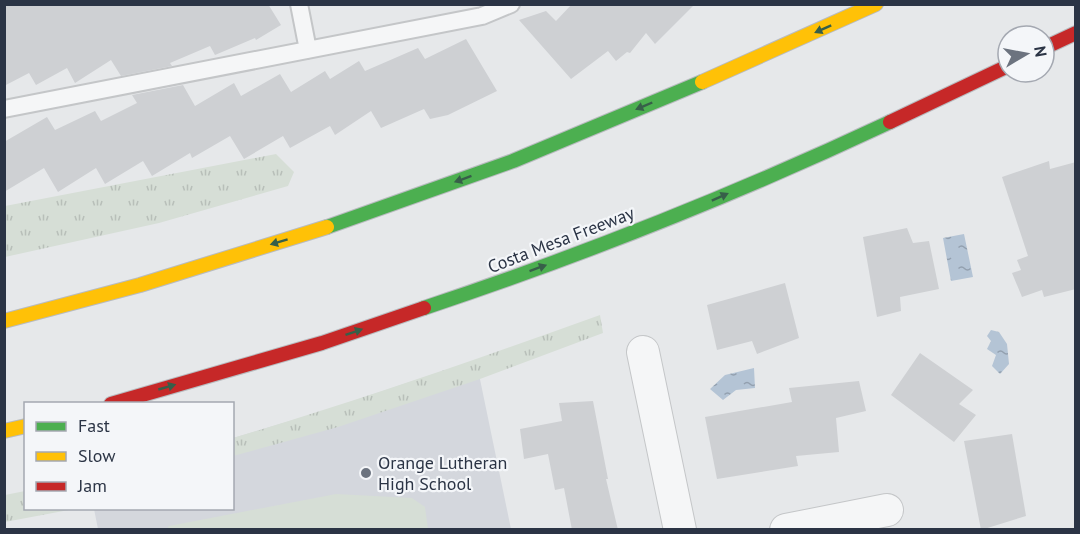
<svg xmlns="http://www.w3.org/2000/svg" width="1080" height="534" viewBox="0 0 1080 534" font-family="'PT Sans',sans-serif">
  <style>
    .built { fill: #d4d7dd }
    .grass { fill: url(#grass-tufts) }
    .garden { fill: #d6ded6 }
    .water { fill: url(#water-ripples) }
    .building { fill: #ced0d3 }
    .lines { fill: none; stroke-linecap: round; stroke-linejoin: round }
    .lane-casing { stroke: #c4c6c8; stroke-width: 20 }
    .street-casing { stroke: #c4c6c8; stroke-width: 34 }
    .fast-casing { stroke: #b8bbbf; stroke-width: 16 }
    .slow-casing { stroke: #b8bbbf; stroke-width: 16 }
    .jam-casing { stroke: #b8bbbf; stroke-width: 16 }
    .lane { stroke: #f5f6f7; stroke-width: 16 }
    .street { stroke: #f5f6f7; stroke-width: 32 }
    .fast { stroke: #4caf50; stroke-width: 14 }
    .slow { stroke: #ffc107; stroke-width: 14 }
    .jam { stroke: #c62828; stroke-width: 14 }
    .oneway { fill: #375f49 }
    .poi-dot { fill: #6c737f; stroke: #f4f6f9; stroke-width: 2 }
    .labels { text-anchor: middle; stroke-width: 4.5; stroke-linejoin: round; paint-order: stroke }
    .street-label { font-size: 18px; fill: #2b3445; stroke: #f4f6f9 }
    .poi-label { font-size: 18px; fill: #2b3445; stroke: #f4f6f9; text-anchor: start }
  </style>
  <defs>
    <pattern id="grass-tufts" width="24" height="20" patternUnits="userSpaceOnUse" patternTransform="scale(1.5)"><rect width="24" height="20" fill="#d6ded6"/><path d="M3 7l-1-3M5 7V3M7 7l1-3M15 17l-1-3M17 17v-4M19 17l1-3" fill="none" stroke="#b8bfb9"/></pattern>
    <pattern id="water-ripples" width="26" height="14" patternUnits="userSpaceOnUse" patternTransform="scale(1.5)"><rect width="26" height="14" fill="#b4c4d5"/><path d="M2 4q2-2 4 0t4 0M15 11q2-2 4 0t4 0" fill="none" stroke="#93a0af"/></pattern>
  </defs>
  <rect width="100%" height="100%" fill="#e6e8ea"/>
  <path class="built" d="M476 360 511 529H98L94 509 232 508 233 438 320 412Z"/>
  <path class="grass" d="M276 154 294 172 288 186 159 223 5 257V206Z
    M600 315 603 333 480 379 338 427 233 456V438C357 401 478 359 600 315Z
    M25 491 26 508 74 509 5 522V495Z"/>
  <path class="garden" d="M336 494 412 498 425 507 428 529H167L169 526Z"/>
  <path class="water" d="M964 234 973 277 951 281 943 238Z
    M991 330 999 332 1007 344 1009 364 1000 374 992 366 996 355 987 349 991 341 987 336Z
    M754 368 755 388 736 390 723 400 710 389 725 375Z"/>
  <path class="building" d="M4 4H268L281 25 256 40 255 38 215 55 210 46 170 63 172 66 121 76 111 60 75 83 67 68 36 85 29 73 4 86Z
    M572 4H695L655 44 646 33 630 53 627 52 616 61 608 51 571 79 519 20 546 11 556 21Z
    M466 39 497 91 448 115 430 119 424 109 381 128 371 111 335 135 330 126 290 148 283 136 244 159 230 136 192 158 190 153 152 176 143 161 105 184 96 168 58 192 44 168 4 192V142L47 117 55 130 95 111 101 121 137 103 132 95 183 85 195 106 234 83 241 96 280 74 291 92 325 71 330 79 359 61 365 71 418 48 425 59Z
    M1049 161 1050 169 1076 162V289L1044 297 1042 290 1022 297 1012 273 1021 270 1017 260 1028 256 1002 177Z
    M907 228 913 243 929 241 939 289 900 297 901 311 877 317 863 237Z
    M785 283 799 338 757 354 752 341 717 350 707 305Z
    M920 353 973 390 959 404 976 415 954 442 891 395Z
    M859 381 866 411 836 418 839 452 796 456 798 466 717 479 705 417 792 402 789 388Z
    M593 401 608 479H606L618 530H572L564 488 555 490 548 454 524 459 520 429 562 421 559 403Z
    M1012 434 1026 516 981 530 964 441Z"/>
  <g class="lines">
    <g class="lane-casing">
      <path id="lane" d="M299 4 308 50
        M4 109 482 16 511 4"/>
    </g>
    <g class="street-casing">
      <path id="street" d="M643 352 680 530
        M786 530 887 510"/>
    </g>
    <g class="fast-casing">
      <path id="fast" d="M327 227 513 161 702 82
        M424 308C583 255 739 193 890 122"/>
    </g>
    <g class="slow-casing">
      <path id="slow" d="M702 82 876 4
        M4 321 140 285 327 227
        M4 431 26 426"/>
    </g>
    <g class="jam-casing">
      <path id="jam" d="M1044 48 1076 33
        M890 122 1008 66
        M111 404 322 343 424 308"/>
    </g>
    <use href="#lane" class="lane"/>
    <use href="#street" class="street"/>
    <use href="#fast" class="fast"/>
    <use href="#slow" class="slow"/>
    <use href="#jam" class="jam"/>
  </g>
  <defs><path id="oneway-solid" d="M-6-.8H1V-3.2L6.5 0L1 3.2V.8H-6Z" transform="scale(1.5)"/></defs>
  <g class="oneway">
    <use href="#oneway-solid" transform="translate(823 29) rotate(156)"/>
    <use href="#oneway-solid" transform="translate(644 106) rotate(157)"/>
    <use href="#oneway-solid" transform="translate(463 179) rotate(160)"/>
    <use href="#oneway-solid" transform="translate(720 197) rotate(-24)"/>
    <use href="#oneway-solid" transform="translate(279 242) rotate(163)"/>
    <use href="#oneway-solid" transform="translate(538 268) rotate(-20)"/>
    <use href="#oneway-solid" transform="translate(354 332) rotate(-19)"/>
    <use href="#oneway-solid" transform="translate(167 387) rotate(-16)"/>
  </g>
  <circle class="poi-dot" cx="366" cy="473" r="6"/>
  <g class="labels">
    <g class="street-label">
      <text transform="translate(561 240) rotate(-21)" y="6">Costa Mesa Freeway</text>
    </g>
    <g class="poi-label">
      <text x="378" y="469">Orange Lutheran<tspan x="378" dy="21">High School</tspan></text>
    </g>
  </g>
  <rect width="1080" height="534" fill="none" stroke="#2b3445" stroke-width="12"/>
  <rect x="24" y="402" width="210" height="108" fill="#f4f6f9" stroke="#a4a8b1" stroke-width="1.5"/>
  <rect x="36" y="422" width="30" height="9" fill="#4caf50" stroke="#a4a8b1" stroke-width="1.5"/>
  <text x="78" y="432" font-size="18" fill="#2b3445">Fast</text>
  <rect x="36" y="452" width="30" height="9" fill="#ffc107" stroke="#a4a8b1" stroke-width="1.5"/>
  <text x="78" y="462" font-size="18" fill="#2b3445">Slow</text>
  <rect x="36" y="482" width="30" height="9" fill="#c62828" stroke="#a4a8b1" stroke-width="1.5"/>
  <text x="78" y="492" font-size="18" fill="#2b3445">Jam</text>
  <g transform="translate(1026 54) rotate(80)"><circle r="28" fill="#f4f6f9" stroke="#a4a8b1" stroke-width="1.5"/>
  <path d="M0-4.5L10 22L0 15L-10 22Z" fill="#6c737f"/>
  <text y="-9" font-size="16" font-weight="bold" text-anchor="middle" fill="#2b3445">N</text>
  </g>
</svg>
